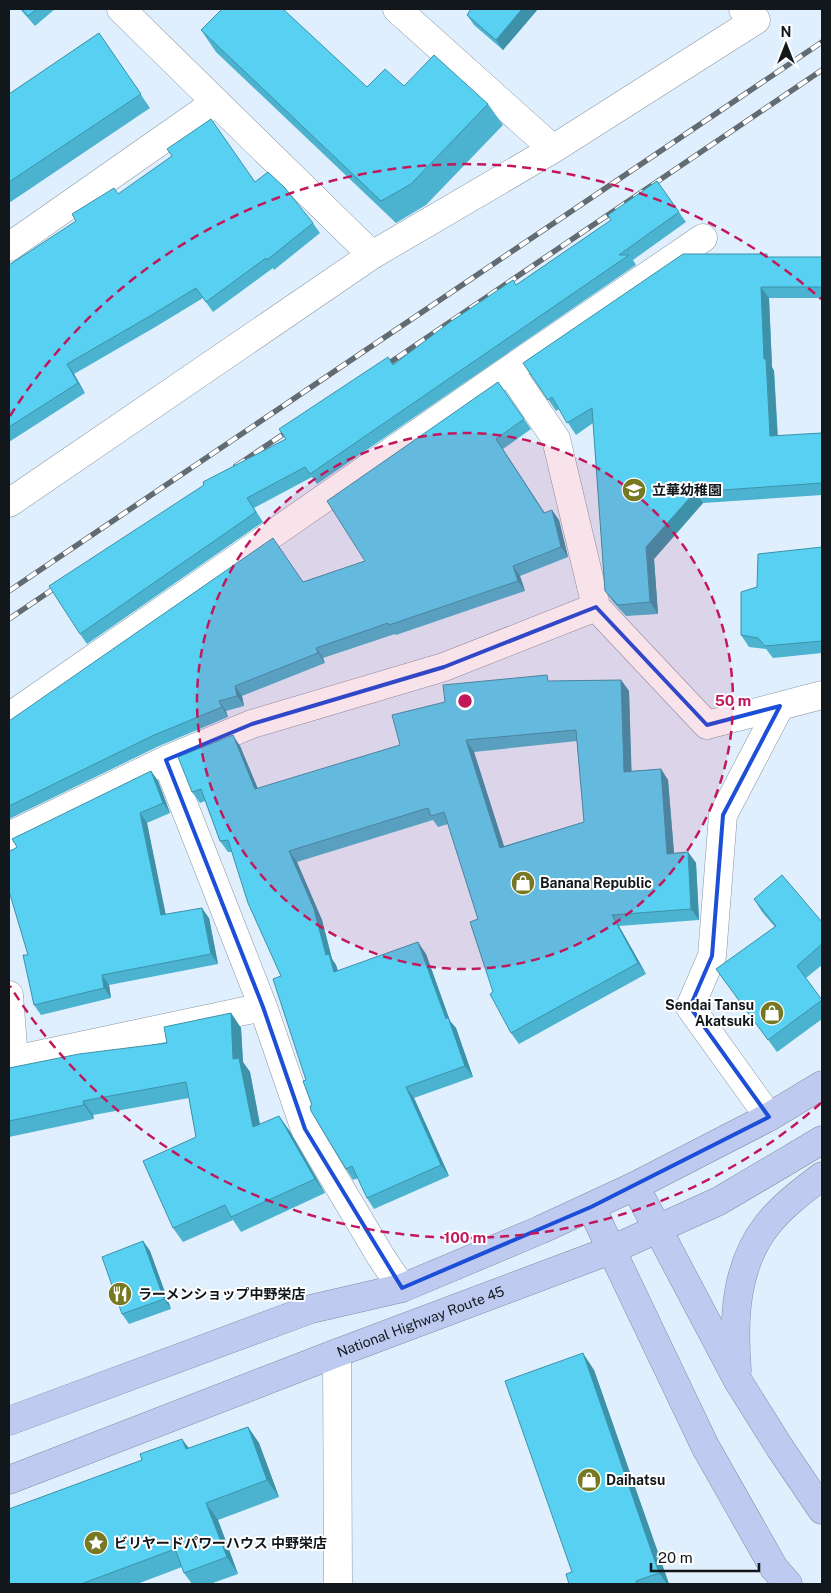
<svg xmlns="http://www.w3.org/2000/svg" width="831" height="1593" viewBox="0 0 831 1593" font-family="'Public Sans','Noto Sans JP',sans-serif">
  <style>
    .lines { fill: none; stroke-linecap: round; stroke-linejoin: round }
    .street-casing { stroke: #8997a3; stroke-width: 29 }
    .highway-casing { stroke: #828ba5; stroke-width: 29 }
    .street { stroke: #fff; stroke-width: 28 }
    .highway { stroke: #becaf0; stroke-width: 28 }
    .rail-casing { stroke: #626b72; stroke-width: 5.5 }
    .rail { stroke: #fff; stroke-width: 4; stroke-dasharray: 11; stroke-linecap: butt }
    .wall { fill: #4bb3cf; fill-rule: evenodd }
    .shaded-wall { fill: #3d92a9 }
    .building { fill: #57d0f1; stroke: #3d92a9; fill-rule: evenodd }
    .marked { fill: none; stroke: #1d4ed8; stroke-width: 4; stroke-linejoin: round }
    .ring { fill: none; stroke: #c2185b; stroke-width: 2.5; stroke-dasharray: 9 6 }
    .labels { text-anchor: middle; stroke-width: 4; stroke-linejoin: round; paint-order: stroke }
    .poi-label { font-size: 14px; font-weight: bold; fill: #12171b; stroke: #fff; text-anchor: start }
    .street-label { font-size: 14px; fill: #12171b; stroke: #fff }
    .centre { fill: #c2185b; stroke: #fff; stroke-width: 2.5 }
    .ring-label { font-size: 15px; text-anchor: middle; font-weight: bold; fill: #c2185b; stroke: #fff; stroke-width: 4; stroke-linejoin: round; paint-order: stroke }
  </style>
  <rect width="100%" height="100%" fill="#e0effd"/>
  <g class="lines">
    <g class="street-casing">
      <path id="street" d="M121 9 372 255
        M397 9 553 149
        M9 247 216 102
        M509 370 556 439 596 607 707 725 822 695
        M9 503 372 255 553 149 756 20 743 9
        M9 717 509 370 703 238
        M166 760 263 1007 305 1129 381 1257 402 1288
        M9 836 166 760 252 724 444 667 596 607
        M9 995 14 1060 263 1007
        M769 1117 690 1007 712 956 723 815 780 706
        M337 1353 338 1584"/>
    </g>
    <g class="highway-casing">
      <g id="highway">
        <path d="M635 1186 738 1381 780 1448 822 1510"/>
        <path d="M591 1207 705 1446 774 1568 788 1584"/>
        <path d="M737 1370C733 1319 735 1265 768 1224 783 1205 804 1190 822 1176"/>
        <path d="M9 1421 311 1309 402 1288 540 1230 635 1186 769 1117 822 1085"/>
        <path id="s1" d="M9 1480 337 1353 611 1250 719 1201 822 1140"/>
      </g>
    </g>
    <use href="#street" class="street"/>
    <use href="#highway" class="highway"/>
    <g class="rail-casing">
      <path id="rail" d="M379 370 822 70
        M236 466 294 427
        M9 591 822 42
        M9 619 62 583"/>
    </g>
    <use href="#rail" class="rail"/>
  </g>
  <path class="wall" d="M20 9H55L35 26Z
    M471 9H538L503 50 474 25 467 15Z
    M201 30 367 87 404 86 488 104 503 125 426 205 396 223 216 52Z
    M99 33 150 108 9 203V94Z
    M657 181 686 222 633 260 636 265 317 484 312 477 254 508 263 522 87 644 80 634 286 439 393 364 516 285 611 220Z
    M255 182 313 223 320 233 274 270 273 268 213 312 203 298 157 326 74 374 85 393 9 442V265L118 194Z
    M769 257H822V298H769L772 367 774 371 778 436 822 433V495L703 503 654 559 658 614 626 616 613 602 605 591 593 423 576 435 559 409 556 411 523 363Z
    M498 382 531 429 503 449 545 513 559 520 568 557 520 576 525 591 396 635 395 634 323 658 325 663 242 696 244 706 226 711 228 717 159 746 9 819V721L303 582 365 561Z
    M822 547V653L773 658 766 649 749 647 741 635 757 587Z
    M621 680 629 691 631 771 661 769 668 780 674 853 688 852 696 863 699 920 619 926 646 974 519 1044 511 1033 493 992 478 919 448 824 438 827 433 820 297 862 322 920 332 959 336 965 338 971 426 954 450 1021 456 1028 473 1077 414 1098 449 1176 374 1209 367 1198 358 1178 353 1180 346 1169 312 1105 281 976 232 852H228L220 841 205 801 200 803 192 792 240 746 258 789 400 745 551 681ZM577 741 584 822 504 846 474 752Z
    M151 771 158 781 170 813 147 823 165 915 209 918 218 964 109 985 111 998 41 1015 34 1005 17 847Z
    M754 899 822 922V965L806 978 822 1001V1019L777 1052 716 969 775 927 762 912Z
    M231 1013 241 1028 243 1062 250 1072 260 1124 289 1130 325 1193 241 1232 233 1220 183 1242 173 1228 196 1137 189 1098 93 1115 94 1119 9 1137V1068L167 1043Z
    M143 1241 150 1251 171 1309 129 1324 122 1314Z
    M594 1370 669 1584H569L572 1572Z
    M248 1427 259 1443 279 1497 218 1520 238 1574 210 1584H192L184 1573 182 1567 137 1584H9L189 1448Z"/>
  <path class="shaded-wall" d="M522 9H538L503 50 496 40Z
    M761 287 769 298 772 367 774 371 778 448 770 436 764 359Z
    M67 364 74 374 85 393 78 383Z
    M695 492 703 503 654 559 658 614 650 602 646 547Z
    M552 510 559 520 568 557 561 547Z
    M513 566 520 576 525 591 518 581Z
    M316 648 323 658 325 663 318 653Z
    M621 680 629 691 632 783 624 772Z
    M235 686 242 696 244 706 237 696Z
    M219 701 226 711 228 717 222 707Z
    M233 735 240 746 263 801 255 789Z
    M466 740 474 752 508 859 500 848Z
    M661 769 668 780 675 865 667 854Z
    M151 771 158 781 170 813 163 803Z
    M140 813 147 823 168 925 161 915Z
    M289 851 297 862 322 920 332 959 336 965 342 983 334 972 326 955Z
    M688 852 696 863 699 920 691 909Z
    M202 908 209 918 218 964 211 954Z
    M612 915 619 926 646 974 638 963Z
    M418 942 426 954 450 1021 456 1028 473 1077 465 1066 446 1019Z
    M102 975 109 985 111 998 104 988Z
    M231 1013 241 1028 243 1062 250 1072 263 1142 253 1127 233 1059Z
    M406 1087 414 1098 449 1176 441 1165Z
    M83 1101 93 1115 94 1119 84 1105Z
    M279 1116 289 1130 325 1193 315 1179Z
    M143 1241 150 1251 171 1309 164 1299Z
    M583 1353 594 1370 669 1584H667L659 1573Z
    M248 1427 259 1443 279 1497 267 1480Z
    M182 1439 194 1455 186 1449Z
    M206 1503 218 1520 238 1574 227 1557Z"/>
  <path class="building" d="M22 9H37L28 16Z
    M222 9H283L367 87 385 69 404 86 434 55 488 104 411 184 381 201 201 30Z
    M471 9H522L496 40 467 15Z
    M99 33 141 94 9 182V94Z
    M211 119 255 182 268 172 285 188 313 223 267 260 266 258 206 302 196 288 150 316 67 364 78 383 9 427V265L76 221 72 214 114 188 118 194 172 156 167 149Z
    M657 181 679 212 619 255H629L310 474 305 467 247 498 256 512 80 634 49 586 204 485 203 482 286 439 279 429 388 357 393 365 450 322 513 280 516 285 611 220 608 215Z
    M683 254H767V257H822V288H821V287H761L764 359H766L770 436 822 433V483L695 492 646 547 650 602 618 605 605 591 592 408 567 423 552 397 548 400 523 363Z
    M498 382 524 419 496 439 544 513 552 510 561 547 513 566 518 581 389 625 388 623 316 648 318 653 235 686 237 696 219 701 222 707 152 736 9 806V721L273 538 303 582 365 561 327 501Z
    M822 547V641L765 646 758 638 741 635V592L757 587 758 554Z
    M547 675 548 681 621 680 624 772 661 769 667 854 688 852 691 909 612 915 638 963 511 1033 490 994 493 992 470 922 478 919 444 812 431 816 428 808 289 851 314 909 326 955 329 954 334 972 418 942 446 1019 448 1017 465 1066 406 1087 441 1165 367 1198 352 1166 346 1169 311 1111 310 1106 312 1105 303 1081 306 1080 273 979 281 976 248 903 228 840 220 841 201 789 192 792 178 757 233 735 255 789 400 745 392 715 445 702 443 685ZM576 730 584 822 500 848 466 740Z
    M151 771 163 803 140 813 161 915 202 908 211 954 102 975 104 988 34 1005 23 955H28L9 891V852L17 847 12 839Z
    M782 875 822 922V944L797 966 822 1000 768 1040 716 969 776 926 754 899Z
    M231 1013 233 1059 239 1058 253 1127 279 1116 315 1179 231 1217 225 1205 173 1228 143 1161 196 1137 186 1082 83 1101 84 1105 9 1121V1068L79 1054 167 1043 164 1027Z
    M143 1241 164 1299 122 1314 102 1257Z
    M583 1353 659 1573 636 1581 637 1584H569L566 1574 572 1572 505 1381Z
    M248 1427 267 1480 206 1503 227 1557 184 1573 175 1549 81 1584H9V1509L142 1460 140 1454 182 1439 186 1449Z"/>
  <path class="marked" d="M596 607 707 725 780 706 723 815 712 956 690 1007 769 1117 591 1207 402 1288 305 1129 263 1007 166 760 252 724 444 667Z"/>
  <circle cx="465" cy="701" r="268" fill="#c2185b" fill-opacity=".12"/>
  <g class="ring">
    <circle cx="465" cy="701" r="268"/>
    <path d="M821 1103A537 537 0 0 1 10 986M10 416A537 537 0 0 1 821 299"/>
  </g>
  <defs>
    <g id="school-disc" transform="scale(1.25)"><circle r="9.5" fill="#767922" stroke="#fff"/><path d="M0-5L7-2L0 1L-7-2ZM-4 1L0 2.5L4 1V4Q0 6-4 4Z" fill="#fff"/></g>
    <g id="shop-disc" transform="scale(1.25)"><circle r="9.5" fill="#767922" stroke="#fff"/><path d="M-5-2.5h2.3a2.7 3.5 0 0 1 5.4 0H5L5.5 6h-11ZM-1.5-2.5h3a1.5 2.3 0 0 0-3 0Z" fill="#fff"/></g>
    <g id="restaurant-disc" transform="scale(1.25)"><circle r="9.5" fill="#767922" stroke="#fff"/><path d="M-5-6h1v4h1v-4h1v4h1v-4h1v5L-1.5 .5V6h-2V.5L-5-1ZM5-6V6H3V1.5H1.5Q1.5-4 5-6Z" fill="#fff"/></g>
    <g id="sight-disc" transform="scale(1.25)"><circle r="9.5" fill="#767922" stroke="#fff"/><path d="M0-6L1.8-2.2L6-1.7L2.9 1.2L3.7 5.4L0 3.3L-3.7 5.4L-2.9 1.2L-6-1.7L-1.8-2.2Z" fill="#fff"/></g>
  </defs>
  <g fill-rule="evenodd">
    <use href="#school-disc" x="634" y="490"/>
    <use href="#shop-disc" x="523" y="883"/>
    <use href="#shop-disc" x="772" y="1013"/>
    <use href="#restaurant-disc" x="120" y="1294"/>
    <use href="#shop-disc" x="589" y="1480"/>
    <use href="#sight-disc" x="96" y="1543"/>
  </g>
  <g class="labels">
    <g class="poi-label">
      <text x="652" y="495">立華幼稚園</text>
      <text x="540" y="888">Banana Republic</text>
      <text x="754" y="1010" text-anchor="end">Sendai Tansu<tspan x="754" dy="16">Akatsuki</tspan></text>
      <text x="138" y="1299">ラーメンショップ中野栄店</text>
      <text x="606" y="1485">Daihatsu</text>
      <text x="114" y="1548">ビリヤードパワーハウス 中野栄店</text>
    </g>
    <g class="street-label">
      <text dy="5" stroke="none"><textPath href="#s1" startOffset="441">National Highway Route 45</textPath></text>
    </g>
  </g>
  <circle cx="465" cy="701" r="8" class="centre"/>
  <g class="ring-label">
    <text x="733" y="706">50 m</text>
    <text x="465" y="1243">100 m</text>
  </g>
  <rect width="831" height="1593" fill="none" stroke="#12171b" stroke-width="20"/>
  <g transform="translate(786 45)" stroke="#ffffff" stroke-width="4" paint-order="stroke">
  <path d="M0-4L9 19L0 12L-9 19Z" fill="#12171b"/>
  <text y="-8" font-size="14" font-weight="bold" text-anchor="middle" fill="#12171b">N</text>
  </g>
  <path d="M651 1563v8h108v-8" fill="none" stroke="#12171b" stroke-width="2.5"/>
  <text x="658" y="1563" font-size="15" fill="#12171b" stroke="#ffffff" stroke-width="4" paint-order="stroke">20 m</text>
</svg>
